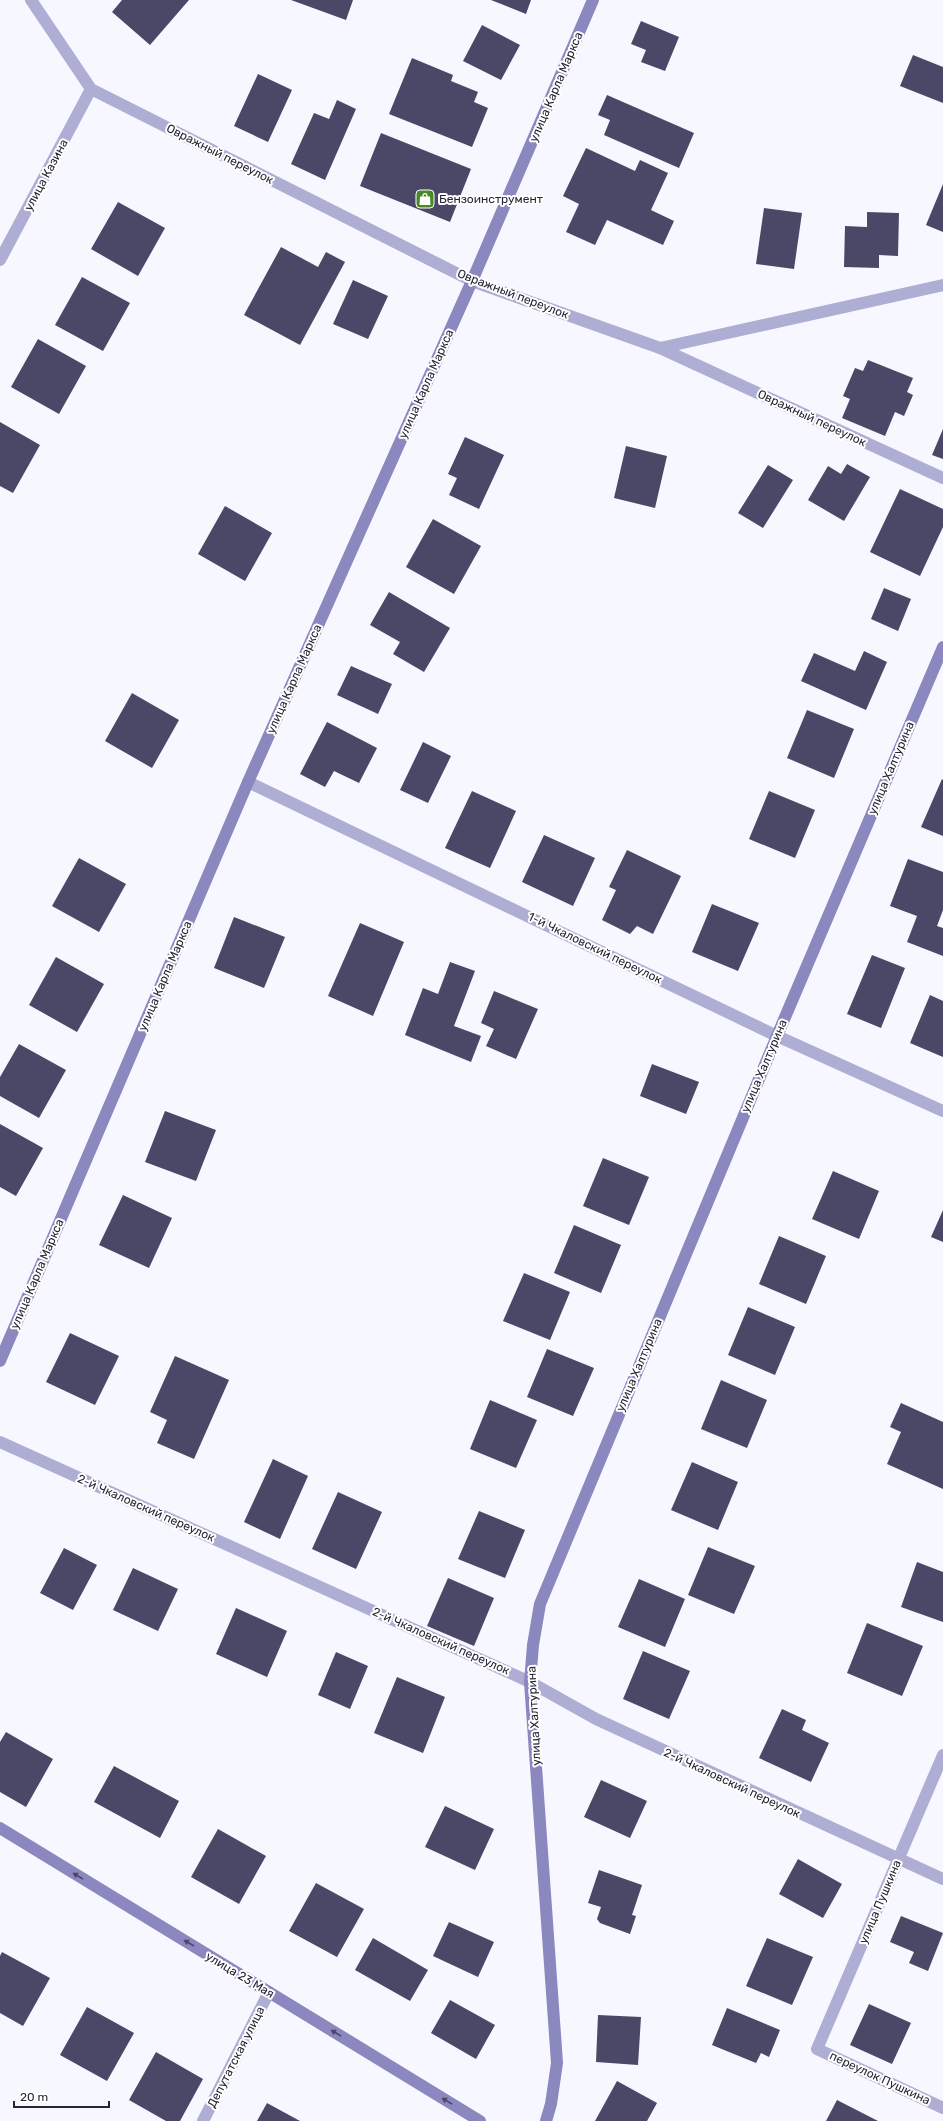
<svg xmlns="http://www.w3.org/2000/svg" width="943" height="2121" viewBox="0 0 943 2121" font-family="Rubik,sans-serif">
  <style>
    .building { fill: #4a4866 }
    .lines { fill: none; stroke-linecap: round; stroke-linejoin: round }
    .lane { stroke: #aeadd3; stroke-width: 12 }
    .street { stroke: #aeadd3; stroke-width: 12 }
    .secondary { stroke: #8b87bf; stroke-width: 12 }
    .oneway { fill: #494764 }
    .labels { text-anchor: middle; stroke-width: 4; stroke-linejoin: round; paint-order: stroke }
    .street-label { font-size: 12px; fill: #262533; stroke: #fff }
    .poi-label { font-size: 12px; fill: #262533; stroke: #fff; text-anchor: start }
  </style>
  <rect width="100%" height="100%" fill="#f7f7ff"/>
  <path class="building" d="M122 0H189L150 45 112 12Z
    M291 0H353L346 20Z
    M491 0H531L526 14Z
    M641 21 679 37 665 71 641 62 646 50 631 44Z
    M482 25 520 45 501 80 463 61Z
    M913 55 943 67V103L900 86Z
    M412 58 453 75 451 81 478 92 474 102 488 108 472 147 389 114Z
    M258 74 292 90 268 142 234 126Z
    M607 95 694 133 679 168 604 135 610 120 598 115Z
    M337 100 356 109 325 180 291 164 314 113 329 119Z
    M381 133 471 169 450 222 360 186Z
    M586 148 635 171 640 160 668 173 651 210 674 221 663 245 607 220 595 245 566 232 579 204 563 196Z
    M943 184V232L926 225Z
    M118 202 165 228 138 276 91 249Z
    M764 208 802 213 794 269 756 264Z
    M867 212 899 213 898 256 879 255V268L844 267 845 226 867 227Z
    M281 247 318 267 326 252 345 262 300 345 244 315Z
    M82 277 130 303 103 351 55 325Z
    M353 280 388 296 368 339 333 324Z
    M38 339 86 366 59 414 11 387Z
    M868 360 913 378 907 392 913 395 904 416 895 412 885 436 842 418 850 399 843 396 855 368 863 371Z
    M0 422 40 445 13 493 0 486Z
    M943 429V459L932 455Z
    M465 437 504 455 479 509 449 495 457 478 448 474Z
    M626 446 667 456 655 508 614 498Z
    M847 464 870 477 844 521 808 500 828 466 841 474Z
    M768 465 793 480 763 528 738 513Z
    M900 489 943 509V527L920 576 870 552Z
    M225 506 272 533 245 581 198 554Z
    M433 519 481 546 454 594 406 567Z
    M884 588 911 599 898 631 871 619Z
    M389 592 450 628 424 672 393 654 400 642 370 625Z
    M864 651 887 662 866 710 801 681 814 653 855 671Z
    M351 666 392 684 378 714 337 695Z
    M132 693 179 720 152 768 105 741Z
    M807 710 854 729 834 778 787 758Z
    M327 722 377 748 359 783 334 771 325 787 300 774Z
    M423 742 451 756 428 803 400 790Z
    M942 779 943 780V836L921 827Z
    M472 791 516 811 490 868 445 848Z
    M769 791 815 810 795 858 749 839Z
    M544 835 595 858 573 906 522 882Z
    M627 850 681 876 653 934 637 926 630 934 602 920 616 890 609 887Z
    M79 858 126 884 99 932 52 906Z
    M908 859 943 872V910L937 926 943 928V956L907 942 917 916 890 906Z
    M712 904 759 923 738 971 692 952Z
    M234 917 285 937 264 988 214 968Z
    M360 923 404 942 373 1016 328 996Z
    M872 955 905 968 881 1028 847 1014Z
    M56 957 104 984 77 1032 29 1005Z
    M450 962 475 971 454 1026 481 1036 471 1062 405 1035 423 988 438 994Z
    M494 991 538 1009 516 1059 486 1046 494 1029 481 1023Z
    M930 995 943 1001V1057L910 1043Z
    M19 1044 66 1070 39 1118 0 1096V1077Z
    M652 1064 699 1082 686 1114 640 1096Z
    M165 1111 216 1130 196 1181 145 1162Z
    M0 1124 43 1148 16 1196 0 1187Z
    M603 1158 649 1177 629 1225 583 1206Z
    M833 1171 879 1191 859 1239 812 1219Z
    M123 1195 172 1218 149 1268 99 1245Z
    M943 1210V1242L931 1237Z
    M574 1225 621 1245 601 1293 554 1273Z
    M779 1236 826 1256 806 1304 759 1284Z
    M524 1273 570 1292 550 1340 503 1321Z
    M748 1307 795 1327 775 1375 728 1355Z
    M70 1333 119 1356 95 1405 46 1382Z
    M547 1349 594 1368 573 1416 527 1397Z
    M175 1356 229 1380 194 1459 157 1443 167 1420 150 1412Z
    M721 1380 767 1400 747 1448 701 1429Z
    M490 1400 537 1420 516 1468 470 1449Z
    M901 1403 943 1422V1489L887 1464 901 1432 890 1427Z
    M273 1459 308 1476 280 1539 244 1522Z
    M692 1462 738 1482 718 1530 671 1510Z
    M338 1492 382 1512 356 1569 312 1549Z
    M479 1511 525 1530 505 1578 458 1559Z
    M708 1547 755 1566 734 1614 688 1595Z
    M64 1548 97 1565 73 1610 40 1593Z
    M917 1562 943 1572V1622L901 1607Z
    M133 1568 178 1589 158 1631 113 1610Z
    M448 1578 494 1598 474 1646 427 1626Z
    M639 1579 685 1599 665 1647 618 1627Z
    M236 1608 287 1631 267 1677 216 1654Z
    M867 1623 923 1646 902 1696 847 1673Z
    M643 1651 690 1671 669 1719 623 1699Z
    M336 1652 368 1666 350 1709 318 1695Z
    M397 1677 445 1697 423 1753 374 1733Z
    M782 1709 806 1720 802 1730 829 1743 811 1782 759 1758Z
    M6 1732 53 1759 26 1807 0 1792V1742Z
    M114 1766 179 1801 160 1838 94 1802Z
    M601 1780 647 1801 630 1838 584 1817Z
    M445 1806 494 1829 475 1870 425 1847Z
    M218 1829 266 1856 239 1904 191 1877Z
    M798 1859 842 1884 823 1918 779 1894Z
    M599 1870 642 1885 632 1915 636 1916 630 1934 600 1923 597 1919 601 1907 588 1903Z
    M316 1883 364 1909 337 1957 289 1931Z
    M901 1916 943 1933 928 1971 909 1963 914 1952 890 1942Z
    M449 1922 494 1942 478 1977 433 1956Z
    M373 1938 428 1970 410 2001 355 1970Z
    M767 1938 813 1957 792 2005 746 1986Z
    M2 1952 50 1978 23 2026 0 2013V1956Z
    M450 2000 495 2025 476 2059 431 2033Z
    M869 2004 911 2023 892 2064 850 2045Z
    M87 2007 134 2033 107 2081 60 2055Z
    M727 2008 780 2030 769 2057 761 2053 756 2063 712 2045Z
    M598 2015 641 2017 638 2065 596 2062Z
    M156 2052 203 2079 180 2121H166L129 2100Z
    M617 2081 657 2103 647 2121H595Z
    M837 2100 878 2121H826Z
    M267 2103 300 2121H257Z"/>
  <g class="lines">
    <path class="lane" d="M660 348 943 285"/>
    <path class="street" d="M31 0 91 89 472 281 660 348 943 478
      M0 260 91 89
      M248 782 777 1036 943 1111
      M0 1442 530 1682 596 1719 943 1879
      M943 1755 817 2049 943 2108
      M203 2121 269 1992"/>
    <path class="secondary" d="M0 1361 248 782 472 281 593 0
      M0 1828 480 2121
      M546 2121 551 2104 557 2063 530 1682 533 1645 540 1604 777 1036 943 647"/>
  </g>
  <defs><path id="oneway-solid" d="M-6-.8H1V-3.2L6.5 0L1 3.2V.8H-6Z"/></defs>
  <g class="oneway">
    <use href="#oneway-solid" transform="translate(78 1876) rotate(-149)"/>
    <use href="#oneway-solid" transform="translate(189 1943) rotate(-149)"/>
    <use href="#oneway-solid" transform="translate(336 2033) rotate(-149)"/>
    <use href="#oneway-solid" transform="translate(447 2101) rotate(-149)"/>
  </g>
  <defs>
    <g id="shop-square" transform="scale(1)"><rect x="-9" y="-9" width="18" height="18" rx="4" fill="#498828" stroke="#fff"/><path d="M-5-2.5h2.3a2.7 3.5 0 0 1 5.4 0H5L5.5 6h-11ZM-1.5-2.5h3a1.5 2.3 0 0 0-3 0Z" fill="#fff"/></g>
  </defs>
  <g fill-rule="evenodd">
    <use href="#shop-square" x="425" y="199"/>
  </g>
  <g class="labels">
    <g class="street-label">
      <text transform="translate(556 87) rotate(-67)" y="4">улица Карла Маркса</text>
      <text transform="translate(220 154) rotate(27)" y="4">Овражный переулок</text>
      <text transform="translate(46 175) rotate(-62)" y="4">улица Казина</text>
      <text transform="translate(513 294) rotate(21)" y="4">Овражный переулок</text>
      <text transform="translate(426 384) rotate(-66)" y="4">улица Карла Маркса</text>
      <text transform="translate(812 418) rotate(25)" y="4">Овражный переулок</text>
      <text transform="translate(294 679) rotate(-66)" y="4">улица Карла Маркса</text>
      <text transform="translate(891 768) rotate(-67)" y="4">улица Халтурина</text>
      <text transform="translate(595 948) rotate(26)" y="4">1-й Чкаловский переулок</text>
      <text transform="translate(165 976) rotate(-67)" y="4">улица Карла Маркса</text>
      <text transform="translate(764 1066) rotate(-67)" y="4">улица Халтурина</text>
      <text transform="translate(37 1274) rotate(-67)" y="4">улица Карла Маркса</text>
      <text transform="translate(639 1365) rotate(-67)" y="4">улица Халтурина</text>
      <text transform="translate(146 1508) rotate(24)" y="4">2-й Чкаловский переулок</text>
      <text transform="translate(441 1641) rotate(24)" y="4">2-й Чкаловский переулок</text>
      <text transform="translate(534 1716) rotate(-93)" y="4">улица Халтурина</text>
      <text transform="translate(732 1783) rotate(25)" y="4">2-й Чкаловский переулок</text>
      <text transform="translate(880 1902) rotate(-67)" y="4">улица Пушкина</text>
      <text transform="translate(240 1975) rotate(31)" y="4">улица 23 Мая</text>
      <text transform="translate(236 2057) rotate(-63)" y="4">Депутатская улица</text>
      <text transform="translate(880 2078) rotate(25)" y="4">переулок Пушкина</text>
    </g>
    <g class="poi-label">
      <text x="439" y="203">Бензоинструмент</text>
    </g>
  </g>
  <path d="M14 2101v6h95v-6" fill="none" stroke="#262533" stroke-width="2"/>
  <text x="20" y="2101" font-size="12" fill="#262533" stroke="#ffffff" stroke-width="3" paint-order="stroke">20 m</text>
</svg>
